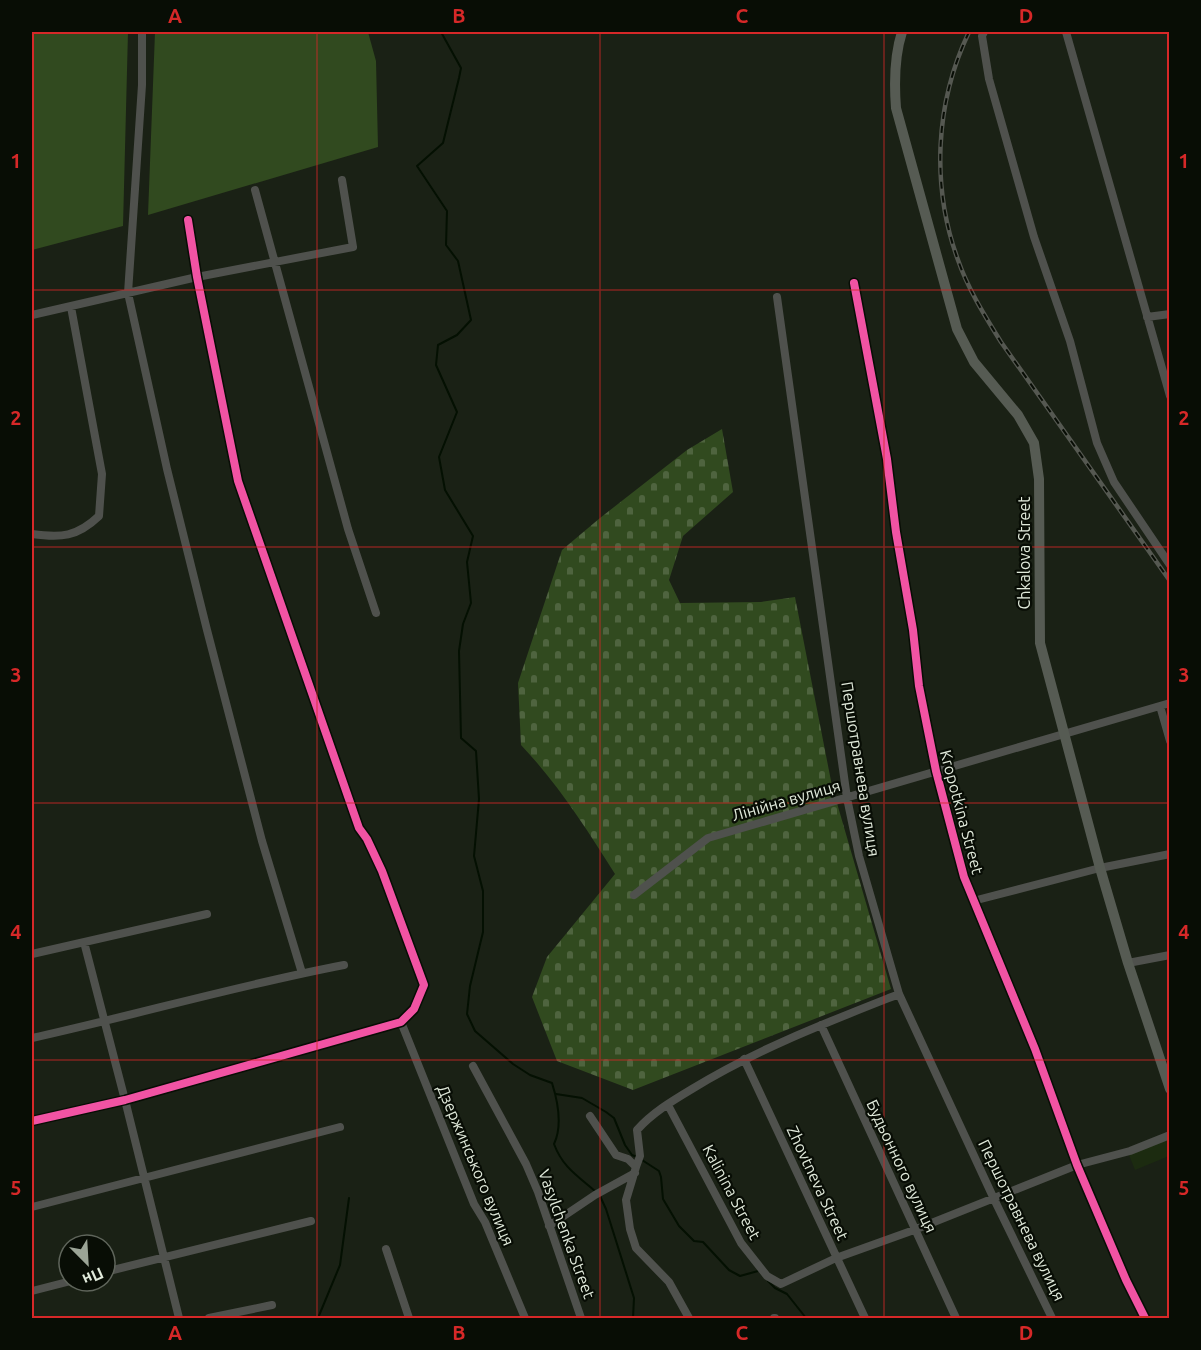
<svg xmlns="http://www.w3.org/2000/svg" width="1201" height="1350" viewBox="0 0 1201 1350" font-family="Ubuntu,sans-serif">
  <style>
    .built { fill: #1c2b10 }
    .cemetery { fill: url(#cemetery-stones) }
    .garden { fill: #314a1f }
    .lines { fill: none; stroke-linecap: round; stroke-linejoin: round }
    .stream { stroke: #041002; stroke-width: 2 }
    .minor { stroke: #4f514d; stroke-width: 8 }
    .major { stroke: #565b53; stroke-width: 10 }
    .rail-casing { stroke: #555851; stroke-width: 4.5 }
    .rail { stroke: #080d05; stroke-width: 2; stroke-dasharray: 7; stroke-linecap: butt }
    .cycleway-casing { stroke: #080d05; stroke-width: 11 }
    .cycleway { stroke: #f153a3; stroke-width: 8 }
    .grid { fill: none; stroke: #d62828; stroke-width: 1.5; stroke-opacity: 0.55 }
    .labels { text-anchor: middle; stroke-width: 4.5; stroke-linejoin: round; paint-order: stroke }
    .street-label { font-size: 16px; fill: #e1eadb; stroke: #080d05 }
    .neatline { fill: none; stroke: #d62828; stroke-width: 2 }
    .grid-label { font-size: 20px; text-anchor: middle; font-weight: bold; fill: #d62828 }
  </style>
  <defs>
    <pattern id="cemetery-stones" width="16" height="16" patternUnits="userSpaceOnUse" patternTransform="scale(1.5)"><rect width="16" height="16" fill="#314a1f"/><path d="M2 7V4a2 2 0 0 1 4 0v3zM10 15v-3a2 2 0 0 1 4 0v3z" fill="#4f643f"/></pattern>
  </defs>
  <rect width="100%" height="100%" fill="#1a2115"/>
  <path class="built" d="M1169 1138V1156L1135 1170 1129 1155Z"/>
  <path class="cemetery" d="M722 429 733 492 683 536 669 580 680 603 761 602 795 597 832 786 891 989 633 1090 557 1061 532 997 547 957 615 874C586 828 558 784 521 745L518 683 562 550 600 518 687 450Z"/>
  <path class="garden" d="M32 32H128L123 226 32 250Z
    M155 32H368L376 61 378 147 148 215Z"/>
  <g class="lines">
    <path class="stream" d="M441 32 461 68 459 78 443 143 417 166 447 211 446 245 458 261 471 320 457 335 438 345 436 365 457 412 439 457 445 490 473 536 467 562 471 603 463 624 459 651 461 738 476 751 479 799 474 856 483 891V932L470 986 467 1014 475 1031 513 1064 530 1075 552 1083C558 1102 563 1125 554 1144 563 1168 578 1176 596 1192
      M556 1094 582 1098 606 1112 614 1118 625 1145 632 1155 637 1157
      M642 1160 659 1171 661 1177 663 1199 679 1226 694 1241 703 1242 729 1270 740 1276 758 1271
      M600 1196 606 1209 634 1298 633 1318
      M768 1281 775 1288 787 1294 806 1318
      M318 1318 340 1265 349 1198"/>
    <path class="minor" d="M142 32V85L128 293 167 469 207 630 262 841 302 973
      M984 32 982 36 989 79 1034 237 1070 341 1097 443 1114 482 1170 565
      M1066 32 1170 396
      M255 190 348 529 376 613
      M854 283 887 459 896 532 913 630 919 686 936 771 964 877 1035 1049 1077 1165 1126 1280 1145 1318
      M777 297 847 798 859 856 899 994 994 1199 1052 1318
      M32 315 197 277 353 247 342 180
      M1147 317 1170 314
      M32 534C61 538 77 537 99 516L102 474 71 307
      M1160 706 1170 741
      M634 895 708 838 1170 703
      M973 901 1100 868 1170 854
      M84 942 125 1100 179 1318
      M32 954 207 914
      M1128 963 1170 955
      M401 1022 474 1204 485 1222 525 1318
      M821 1025 956 1318
      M32 1038C136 1015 239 985 344 965
      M744 1059 865 1318
      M473 1066 526 1164 538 1192 581 1318
      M668 1105 741 1243 767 1276 781 1284 836 1258 914 1230 1077 1165 1130 1151 1170 1135
      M590 1116 616 1155 628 1159 636 1167 626 1200 630 1229 636 1248 669 1282 689 1318
      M32 1121 125 1100 401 1022 414 1009 424 985 382 871 367 839 359 828 238 481 197 277 188 220
      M636 1167 640 1156 637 1130C652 1113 672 1101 692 1089 757 1049 828 1022 899 994
      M32 1207 340 1127
      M549 1226 595 1195 635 1173
      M386 1249 409 1318
      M105 1272 311 1221
      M32 1291 71 1281
      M209 1318 272 1305
      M774 1318H775"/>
    <path class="major" d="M902 32C894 57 894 82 896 108L957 329 974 362 1018 415 1034 443 1039 479 1040 643 1100 868 1128 963 1170 1089"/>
    <g class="rail-casing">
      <path id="rail" d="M969 32C935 103 931 186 958 260 968 289 985 316 1001 342L1170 581"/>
    </g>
    <use href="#rail" class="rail"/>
    <g class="cycleway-casing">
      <path id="cycleway" d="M854 283 887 459 896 532 913 630 919 686 936 771 964 877 1035 1049 1077 1165 1126 1280 1145 1318
        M32 1121 125 1100 401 1022 414 1009 424 985 382 871 367 839 359 828 238 481 197 277 188 220"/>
    </g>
    <use href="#cycleway" class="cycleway"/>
  </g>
  <path class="grid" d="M317 32V1318M600 32V1318M884 32V1318M32 290H1170M32 547H1170M32 803H1170M32 1060H1170"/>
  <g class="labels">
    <g class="street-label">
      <text transform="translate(1024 553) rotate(-90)" y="6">Chkalova Street</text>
      <text transform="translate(861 769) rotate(81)" y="6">Першотравнева вулиця</text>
      <text transform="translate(786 800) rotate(-16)" y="6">Лінійна вулиця</text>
      <text transform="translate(962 812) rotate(75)" y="6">Kropotkina Street</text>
      <text transform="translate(476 1165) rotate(67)" y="6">Дзержинського вулиця</text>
      <text transform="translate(902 1166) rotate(65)" y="6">Будьонного вулиця</text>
      <text transform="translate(818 1183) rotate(65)" y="6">Zhovtneva Street</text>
      <text transform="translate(732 1192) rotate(62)" y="6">Kalinina Street</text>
      <text transform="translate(1022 1220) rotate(64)" y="6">Першотравнева вулиця</text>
      <text transform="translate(567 1234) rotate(70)" y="6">Vasylchenka Street</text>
    </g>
  </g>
  <rect width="1201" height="1350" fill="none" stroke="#080d05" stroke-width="66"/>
  <g transform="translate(87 1263) rotate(156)"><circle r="28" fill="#080d05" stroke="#5f655b" stroke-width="1.5"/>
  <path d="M0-4.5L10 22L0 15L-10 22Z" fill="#9ba496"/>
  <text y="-9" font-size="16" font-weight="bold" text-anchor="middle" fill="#e1eadb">Пн</text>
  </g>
  <rect x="33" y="33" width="1135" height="1284" class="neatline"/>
  <g class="grid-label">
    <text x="175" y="23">A</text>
    <text x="459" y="23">B</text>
    <text x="742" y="23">C</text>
    <text x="1026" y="23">D</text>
    <text x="16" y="168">1</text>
    <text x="1184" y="168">1</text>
    <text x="16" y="425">2</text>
    <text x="1184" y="425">2</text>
    <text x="16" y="682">3</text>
    <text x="1184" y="682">3</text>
    <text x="16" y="939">4</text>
    <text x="1184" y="939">4</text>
    <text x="16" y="1195">5</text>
    <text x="1184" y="1195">5</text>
    <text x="175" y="1340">A</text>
    <text x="459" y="1340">B</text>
    <text x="742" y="1340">C</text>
    <text x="1026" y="1340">D</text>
  </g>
</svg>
